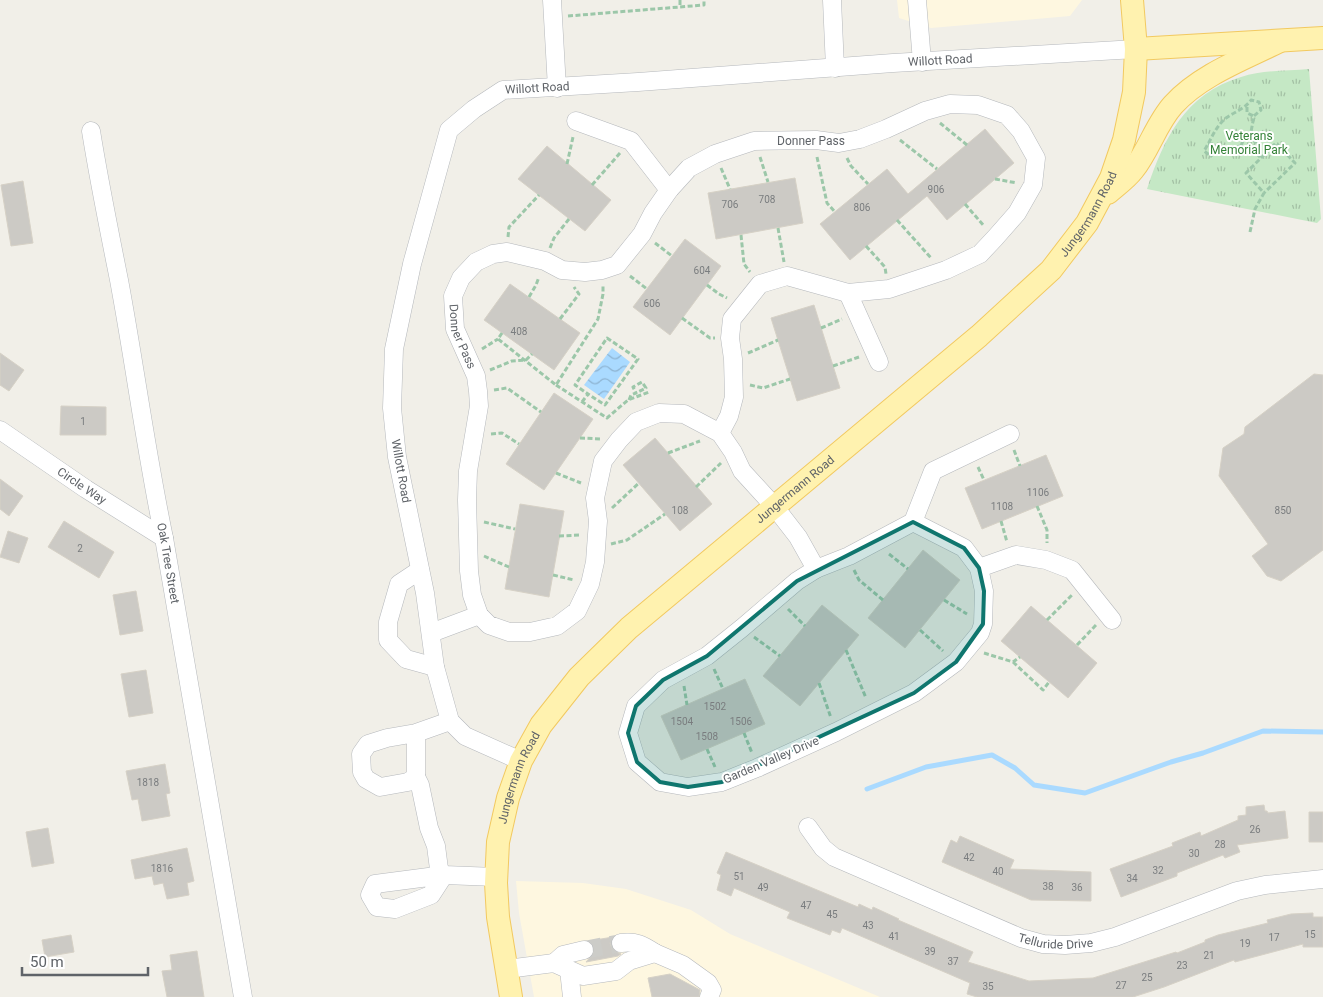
<svg xmlns="http://www.w3.org/2000/svg" width="1323" height="997" viewBox="0 0 1323 997" font-family="Roboto,sans-serif">
  <style>
    .commercial { fill: #fef7e0 }
    .park { fill: url(#park-tufts) }
    .water { fill: url(#water-waves) }
    .lines { fill: none; stroke-linecap: round; stroke-linejoin: round }
    .stream { stroke: #aadaff; stroke-width: 5 }
    .building { fill: #cccac5; stroke: #d6d1c6 }
    .minor-tunnel { stroke: #ccccc8; stroke-width: 18; stroke-dasharray: 18 9; stroke-linecap: butt }
    .minor-casing { stroke: #b5b8bc; stroke-width: 19 }
    .major-casing { stroke: #f2c960; stroke-width: 24 }
    .path { stroke: #9cc7a9; stroke-width: 3; stroke-dasharray: 5 2.5; stroke-linecap: butt }
    .minor { stroke: #fff; stroke-width: 18 }
    .major { stroke: #fff2af; stroke-width: 22 }
    .marked { fill: #0f766e; fill-opacity: 0.2; stroke: #0f766e; stroke-width: 4; stroke-linejoin: round }
    .labels { text-anchor: middle; stroke-width: 4; stroke-linejoin: round; paint-order: stroke }
    .number-label { font-size: 10px; fill: #7a7d7f }
    .street-label { font-size: 12px; fill: #5f6368; stroke: #fff }
    .park-label { font-size: 12px; fill: #348238; stroke: #fff }
  </style>
  <defs>
    <pattern id="park-tufts" width="24" height="20" patternUnits="userSpaceOnUse" patternTransform="scale(1.25)"><rect width="24" height="20" fill="#c5e8c5"/><path d="M3 7l-1-3M5 7V3M7 7l1-3M15 17l-1-3M17 17v-4M19 17l1-3" fill="none" stroke="#a3c0a4"/></pattern>
    <pattern id="water-waves" width="16" height="10" patternUnits="userSpaceOnUse" patternTransform="scale(1.25)"><rect width="16" height="10" fill="#aadaff"/><path d="M0 5q4-4 8 0t8 0" fill="none" stroke="#8eb4d2"/></pattern>
  </defs>
  <rect width="100%" height="100%" fill="#f1efe8"/>
  <path class="commercial" d="M897 0H1082L1070 16 931 28 899 18Z
    M516 881 583 883 626 889 691 910 730 934 880 997H534L519 913Z"/>
  <path class="park" d="M1309 69 1321 219 1317 223 1147 189C1164 138 1185 94 1241 77 1262 70 1287 71 1309 69Z"/>
  <path class="water" d="M612 348 630 362 604 399 584 385Z"/>
  <g class="lines">
    <path class="stream" d="M867 789 926 767 992 755 1015 768 1034 785 1085 793 1171 762 1203 753 1263 731 1323 732"/>
  </g>
  <path class="building" d="M985 129 1014 163 947 220 927 196 850 260 820 224 887 169 908 194Z
    M547 146 611 200 585 231 518 179Z
    M795 178 803 223 716 239 708 193Z
    M23 181 33 243 11 246 1 185Z
    M685 239 721 266 670 335 633 307Z
    M510 284 580 333 554 370 484 320Z
    M814 305 840 388 797 401 771 318Z
    M0 353 24 370 9 391 0 385Z
    M1314 374 1323 375V550L1281 581 1267 576 1252 556 1268 544 1219 476 1223 448 1244 434 1245 427Z
    M554 393 593 419 544 490 506 464Z
    M61 406 106 407V435H60Z
    M655 438 712 504 680 531 623 465Z
    M1046 455 1063 496 982 529 965 488Z
    M0 479 23 496 9 516 0 509Z
    M520 504 564 511 549 597 505 589Z
    M64 521 114 552 99 578 48 547Z
    M8 531 28 538 19 563 0 557Z
    M923 550 960 580 905 648 868 618Z
    M136 591 143 631 120 635 113 595Z
    M822 605 859 635 800 706 763 676Z
    M1031 606 1097 663 1068 698 1001 641Z
    M146 670 153 713 129 717 121 674Z
    M745 679 765 724 681 760 661 716Z
    M165 764 170 793 166 794 170 816 142 821 138 799 132 800 126 771Z
    M1264 805 1265 811H1267L1268 813 1285 811 1288 838 1237 845 1240 852 1225 858 1223 855 1177 873V876L1121 897 1110 869 1173 846 1172 843 1200 832 1201 836 1238 820V816L1246 815V807Z
    M1309 812H1323V842H1309Z
    M48 828 54 863 32 867 26 832Z
    M960 836 1014 860 1010 869 1091 872V901L1031 900 942 862 951 840 957 843Z
    M187 848 194 881 187 883 189 895 167 899 163 883 154 885 152 876 135 879 131 860Z
    M726 852 858 907 859 904 872 910 873 907 899 919 898 920 973 952 968 962 1029 981 1093 978 1176 952 1177 953 1205 942V940L1218 935 1268 923 1267 920 1291 914 1313 913V917H1323V947H1303V944L1235 962 1234 960 1164 987 1133 997H977L967 994 970 983 842 928 840 933 832 930 830 935 787 918 790 912 734 888 731 896 717 890 721 875 717 873Z
    M71 935 74 952 45 957 42 940Z
    M613 937 610 943 612 949 616 952 621 954 618 956 586 962 594 953V947L589 941Z
    M197 951 204 997H167L162 971 172 970 170 955Z
    M670 974 700 990 699 997H652L648 978Z"/>
  <g class="lines">
    <path class="minor-tunnel" d="M584 950 621 943"/>
    <g class="minor-casing">
      <g id="minor">
        <path d="M552 0 557 88"/>
        <path d="M832 0 835 68"/>
        <path d="M917 0 922 62"/>
        <path d="M576 121 631 141 669 190"/>
        <path id="s1" d="M91 131C99 181 109 230 119 280 135 366 146 452 164 538L243 997"/>
        <path d="M848 293 879 362"/>
        <path id="s2" d="M0 430 86 489 164 538"/>
        <path id="s3" d="M720 433 729 416 734 397 733 359 730 338 732 319 760 284 787 276 848 293 889 289 946 270 980 254 995 238 1017 213 1033 185 1036 158 1021 131 1007 115 978 105 950 104 925 111 886 129 860 139 839 143 816 140 754 141 715 154 689 168 669 190 653 213 642 234 617 265 602 270 585 272 562 270 545 261 507 252 493 254 476 262 461 278 453 296 455 329 476 376 478 391 479 406 468 471 467 500 469 571 472 595 479 615 489 625 509 632H530L557 626 577 611 590 584 595 562 598 521 595 498 603 461 619 440 636 422 659 413 684 414 720 433 733 452 742 471 774 506 798 537 816 569"/>
        <path d="M913 522 964 548 979 568 984 591 983 624 980 633 956 662 914 693 836 732 757 768 722 782 688 787 660 782 637 762 628 733 636 706 663 680 707 656 742 628 797 581 816 569 849 556Z"/>
        <path d="M913 522 933 471 1010 434"/>
        <path d="M979 568 1016 555 1046 560 1072 570 1112 620"/>
        <path d="M420 570 399 584 388 622V640L406 659 435 667"/>
        <path d="M431 633 479 615"/>
        <path d="M416 733V777L408 782 380 787 366 779 362 772 361 754 368 744 387 738 416 733 450 721"/>
        <path id="s4" d="M521 761 465 736 450 721 435 667 425 593 397 457 392 408 394 349 412 264 449 130 474 109 503 90 638 82 893 63 1136 49"/>
        <path d="M416 777 420 785 429 828 436 846 439 869 444 875 496 877"/>
        <path id="s5" d="M808 827 823 848 834 857 1021 938 1043 944 1065 945 1091 943 1115 937 1237 891 1265 885 1323 879"/>
        <path d="M444 875 431 895 395 909 377 907 370 895 375 884Z"/>
        <path d="M621 943C636 941 643 945 655 953"/>
        <path d="M554 963 563 955 584 950"/>
        <path d="M507 969 554 963 583 976 616 971 629 961 655 953 683 965 708 983 712 990 709 997"/>
        <path d="M569 970 572 997"/>
      </g>
    </g>
    <g class="major-casing">
      <g id="major">
        <path d="M1136 49 1323 38"/>
        <path d="M1108 193C1116 186 1126 179 1133 170 1149 150 1156 124 1173 105 1200 75 1244 59 1280 41"/>
        <path id="s6" d="M511 997 498 917 496 883 498 842 508 798 521 761 541 725 579 677 629 628 979 336 1051 270 1087 223 1111 178 1124 140 1134 92 1136 49 1132 0"/>
      </g>
    </g>
    <path class="path" d="M680 0V7
      M568 16 704 5V0
      M1247 107V113L1254 116
      M940 123 967 145
      M900 140 937 169
      M1208 144H1215L1216 150
      M1241 146 1244 138 1250 137
      M1253 150 1256 143 1250 137 1254 116 1261 110 1259 102 1251 100C1245 109 1234 112 1226 118 1215 127 1211 140 1204 151L1211 156 1216 150 1241 146 1246 151 1253 150 1261 158
      M760 157 768 182
      M817 157 827 203 835 212
      M847 158 851 166 868 184
      M567 164 573 137
      M721 168 730 189
      M995 179 1017 183
      M592 185 620 153
      M965 204 984 226
      M897 220 932 259
      M778 228 784 262
      M1250 232 1255 209 1264 193 1246 173 1276 143 1295 163 1264 193
      M741 235 744 264 750 272
      M508 237 509 227 539 195
      M655 243 672 256
      M866 246 885 267 886 274
      M550 248 554 238 569 219
      M630 276 647 289
      M707 285 719 294 727 298
      M529 297 536 285 539 277
      M682 318 710 338H715
      M560 319 579 294 574 287
      M821 328 842 319
      M502 333 498 339 556 385 598 319 603 294V286
      M482 349 498 339
      M748 353 778 340
      M833 366 859 357
      M490 370 512 361 526 360 532 354
      M556 385 607 418 628 400 649 392
      M750 385 763 388 790 379
      M494 390 507 388 541 412
      M629 400 631 395 636 393 633 387 642 382 646 388 636 393
      M582 402 588 394 575 385 607 338 638 359 605 405 588 394
      M491 434 502 433 519 444
      M580 438 601 439
      M1014 450 1020 466
      M668 453 700 441
      M978 467 984 480
      M556 473 581 483
      M696 487 721 463
      M1037 506 1047 530V543
      M612 508 639 483
      M1001 521 1007 542
      M484 522 515 529
      M559 536 581 535
      M611 544 627 540 665 514
      M889 554 908 569
      M484 556 509 567
      M854 570 859 580 883 600
      M553 575 574 580
      M944 600 967 614
      M788 609 805 626
      M1047 620 1072 595
      M920 630 943 651
      M754 637 780 656
      M1077 645 1096 625
      M846 650 866 698
      M984 653 1013 662 1020 657
      M1013 662 1043 690 1049 682
      M714 669 723 689
      M819 683 831 718
      M684 686 687 705
      M744 733 752 753
      M707 749 715 767"/>
    <use href="#minor" class="minor"/>
    <use href="#major" class="major"/>
  </g>
  <path class="marked" d="M913 522 964 548 979 568 984 591 983 624 956 662 914 693 722 782 688 787 660 782 637 762 628 733 636 706 663 680 707 656 797 581Z"/>
  <g class="labels">
    <g class="number-label">
      <text x="936" y="193">906</text>
      <text x="767" y="203">708</text>
      <text x="730" y="208">706</text>
      <text x="862" y="211">806</text>
      <text x="702" y="274">604</text>
      <text x="652" y="307">606</text>
      <text x="519" y="335">408</text>
      <text x="83" y="425">1</text>
      <text x="1038" y="496">1106</text>
      <text x="1002" y="510">1108</text>
      <text x="680" y="514">108</text>
      <text x="1283" y="514">850</text>
      <text x="80" y="552">2</text>
      <text x="715" y="710">1502</text>
      <text x="682" y="725">1504</text>
      <text x="741" y="725">1506</text>
      <text x="707" y="740">1508</text>
      <text x="148" y="786">1818</text>
      <text x="1255" y="833">26</text>
      <text x="1220" y="848">28</text>
      <text x="1194" y="857">30</text>
      <text x="969" y="861">42</text>
      <text x="162" y="872">1816</text>
      <text x="1158" y="874">32</text>
      <text x="998" y="875">40</text>
      <text x="739" y="880">51</text>
      <text x="1132" y="882">34</text>
      <text x="1048" y="890">38</text>
      <text x="763" y="891">49</text>
      <text x="1077" y="891">36</text>
      <text x="806" y="909">47</text>
      <text x="832" y="918">45</text>
      <text x="868" y="929">43</text>
      <text x="1310" y="938">15</text>
      <text x="894" y="940">41</text>
      <text x="1274" y="941">17</text>
      <text x="1245" y="947">19</text>
      <text x="930" y="955">39</text>
      <text x="1209" y="959">21</text>
      <text x="953" y="965">37</text>
      <text x="1182" y="969">23</text>
      <text x="1147" y="981">25</text>
      <text x="1121" y="989">27</text>
      <text x="988" y="990">35</text>
    </g>
    <g class="street-label">
      <text dy="4" stroke="none"><textPath href="#s4" startOffset="1192">Willott Road</textPath></text>
      <text dy="4" stroke="none"><textPath href="#s4" startOffset="788">Willott Road</textPath></text>
      <text x="811" y="145">Donner Pass</text>
      <text dy="4" stroke="none"><textPath href="#s6" startOffset="1034">Jungermann Road</textPath></text>
      <text dy="4" stroke="none"><textPath href="#s3" startOffset="1244">Donner Pass</textPath></text>
      <text transform="translate(401 471) rotate(80)" y="4">Willott Road</text>
      <text dy="4" stroke="none"><textPath href="#s2" startOffset="99">Circle Way</textPath></text>
      <text dy="4" stroke="none"><textPath href="#s6" startOffset="629">Jungermann Road</textPath></text>
      <text dy="4" stroke="none"><textPath href="#s1" startOffset="439">Oak Tree Street</textPath></text>
      <text transform="translate(771 760) rotate(-23)" y="4">Garden Valley Drive</text>
      <text dy="4" stroke="none"><textPath href="#s6" startOffset="224">Jungermann Road</textPath></text>
      <text dy="4" stroke="none"><textPath href="#s5" startOffset="279">Telluride Drive</textPath></text>
    </g>
    <g class="park-label">
      <text x="1249" y="140">Veterans<tspan x="1249" dy="14">Memorial Park</tspan></text>
    </g>
  </g>
  <path d="M22 967v8h126v-8" fill="none" stroke="#5f6368" stroke-width="2.5"/>
  <text x="30" y="967" font-size="15" fill="#5f6368" stroke="#ffffff" stroke-width="4" paint-order="stroke">50 m</text>
</svg>
